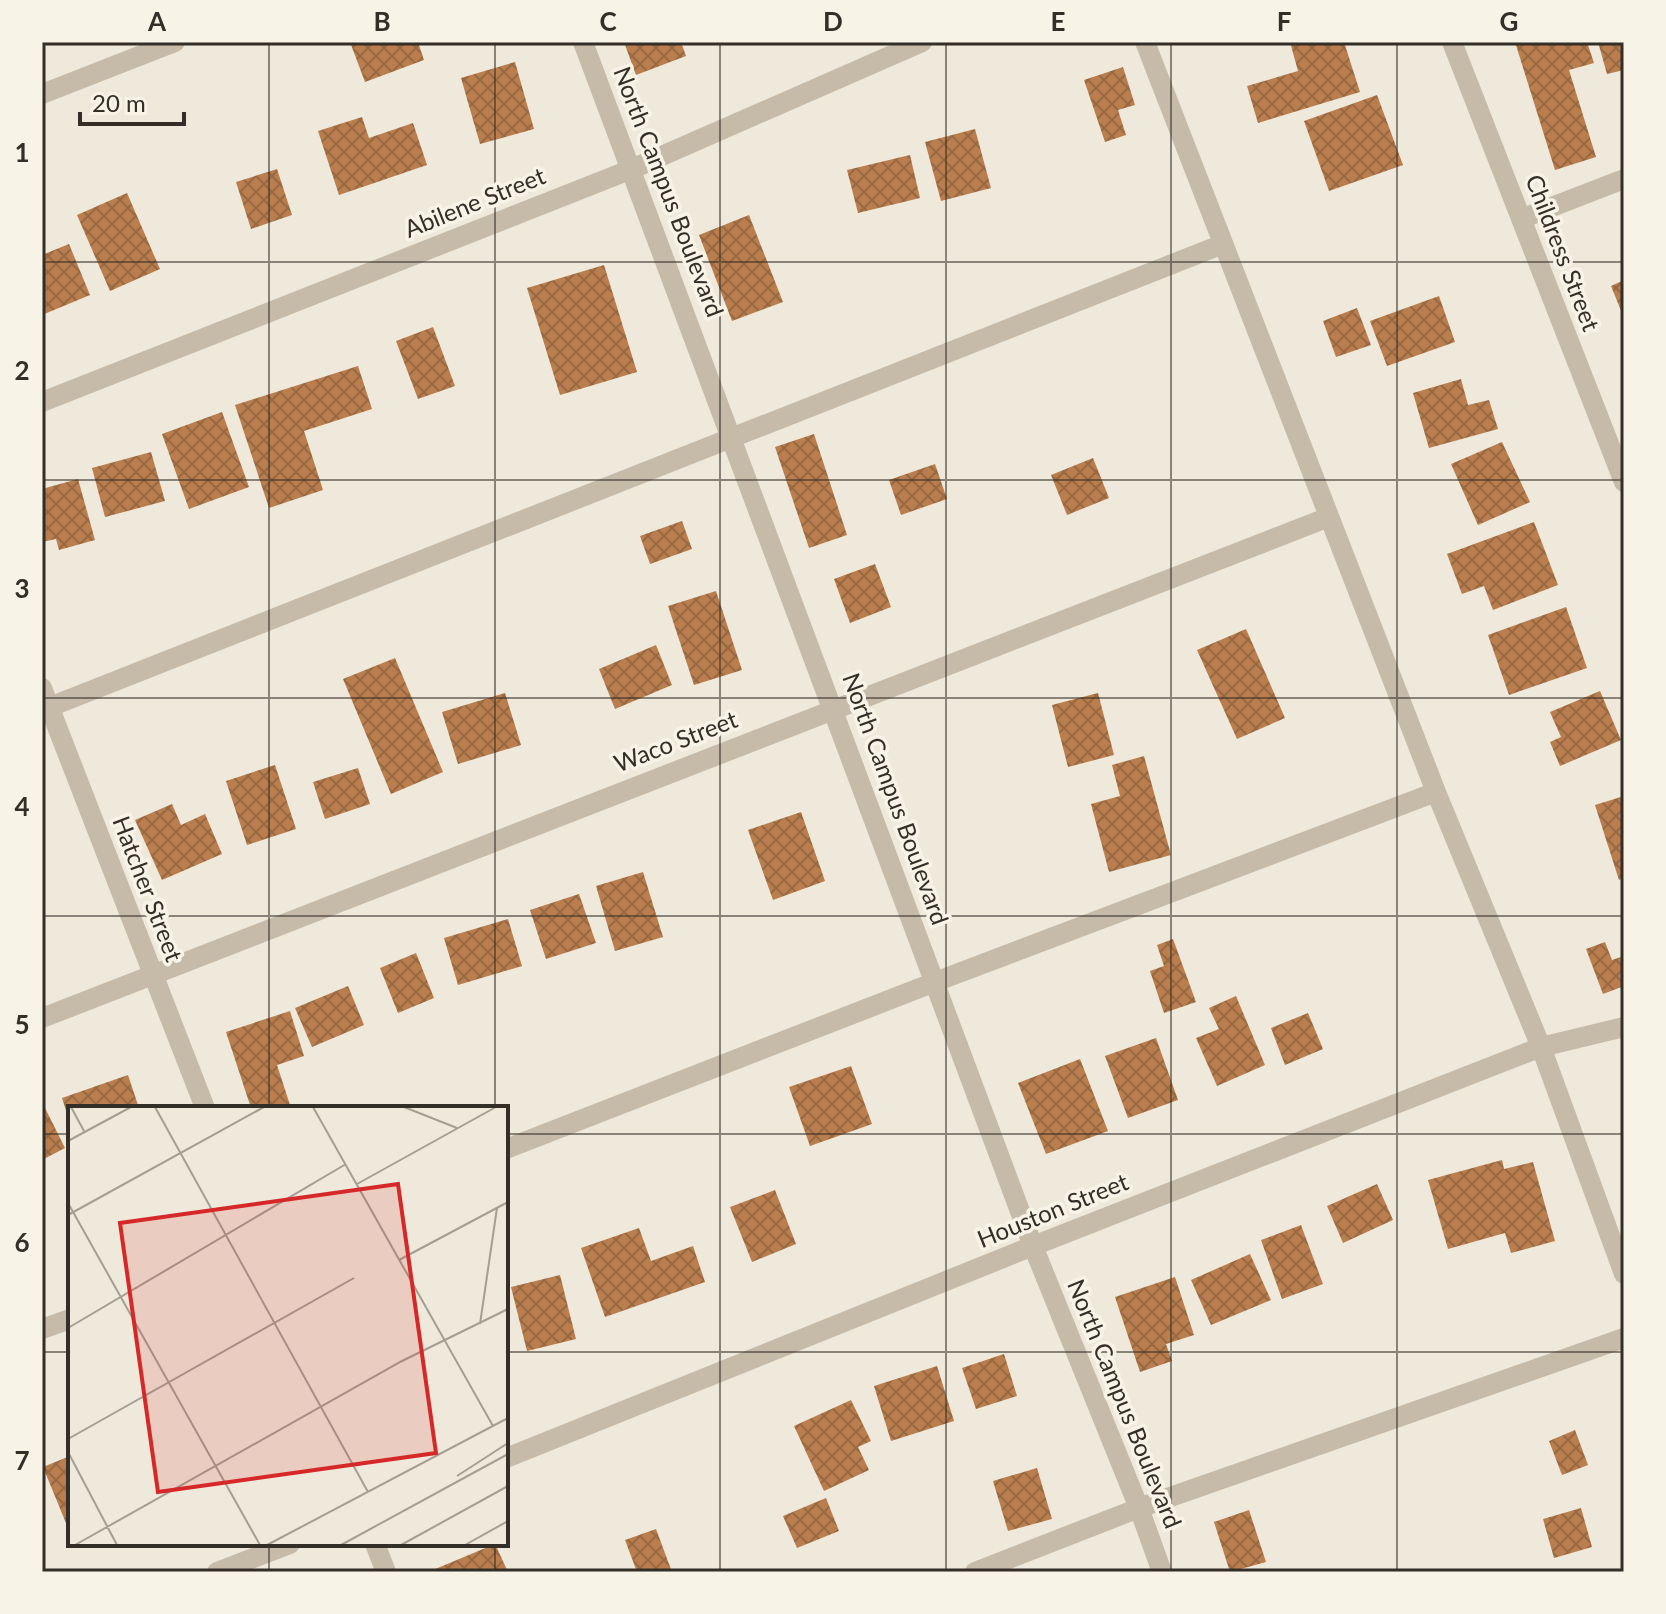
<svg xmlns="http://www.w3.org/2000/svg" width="1666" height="1614" viewBox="0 0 1666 1614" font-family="Lato,sans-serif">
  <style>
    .building { fill: url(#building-cross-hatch) }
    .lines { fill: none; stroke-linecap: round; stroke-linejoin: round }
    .minor { stroke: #c6bba8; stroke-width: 20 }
    .grid { fill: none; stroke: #332e27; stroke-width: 2; stroke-opacity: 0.55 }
    .labels { text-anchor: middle; stroke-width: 7; stroke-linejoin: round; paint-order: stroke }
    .street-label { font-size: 24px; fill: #332e27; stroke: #f7f3e7 }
    .inset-road { fill: none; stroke: #a49e93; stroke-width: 2 }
    .view { fill: #d62828; fill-opacity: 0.15; stroke: #d62828; stroke-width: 4 }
    .inset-edge { fill: none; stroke: #332e27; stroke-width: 4 }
    .neatline { fill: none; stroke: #332e27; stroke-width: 3 }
    .grid-label { font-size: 26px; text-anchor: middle; font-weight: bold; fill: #332e27 }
  </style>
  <defs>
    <pattern id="building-cross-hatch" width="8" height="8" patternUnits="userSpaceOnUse" patternTransform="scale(2)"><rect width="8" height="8" fill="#ba7e4e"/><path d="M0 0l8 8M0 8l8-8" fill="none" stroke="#986841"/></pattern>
  </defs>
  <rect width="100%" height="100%" fill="#efe9db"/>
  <path class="building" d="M350 42H418L424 60 365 82Z
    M624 42H681L686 56 636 75Z
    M1290 42H1344L1360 92 1258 123 1247 86 1298 71Z
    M1515 42H1587L1594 63 1569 70 1596 157 1555 170Z
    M1598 42H1624V70L1607 74Z
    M515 62 534 129 480 144 461 78Z
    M1123 67 1135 105 1118 110 1126 135 1105 142 1084 80Z
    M1377 95 1403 165 1329 191 1304 121Z
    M362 117 369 138 413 123 427 165 339 195 318 131Z
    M975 129 991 188 941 201 925 142Z
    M910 155 920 198 858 213 847 170Z
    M277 169 292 215 251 229 236 182Z
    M127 193 160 269 110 291 77 215Z
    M749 215 783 302 732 321 699 235Z
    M69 244 90 295 42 315V255Z
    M604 265 637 372 560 395 527 288Z
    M1624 280V318L1611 286Z
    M1439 296 1455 342 1387 366 1370 321Z
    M1357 308 1371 345 1336 357 1323 321Z
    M433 327 455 386 418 399 396 341Z
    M358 366 372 409 304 431 323 490 269 508 235 405Z
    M1461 379 1468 405 1489 400 1498 429 1429 448 1413 393Z
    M222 412 249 487 189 509 162 434Z
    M814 434 847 535 809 548 775 447Z
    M1502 442 1530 502 1478 525 1451 464Z
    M151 452 165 501 105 517 92 468Z
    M1093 458 1109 498 1067 515 1051 475Z
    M935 464 947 499 901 515 889 480Z
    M78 479 95 540 59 550 56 539 42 542V489Z
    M682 521 692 549 650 564 640 536Z
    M1534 522 1558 585 1493 610 1484 586 1462 594 1447 554Z
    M875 564 891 607 850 623 834 579Z
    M716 591 742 670 694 685 668 606Z
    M1566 607 1587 668 1509 695 1488 635Z
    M1246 629 1285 718 1237 739 1197 650Z
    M656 645 672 685 615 709 599 669Z
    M395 658 443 772 391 794 343 679Z
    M1600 691 1621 740 1560 766 1550 742 1561 737 1550 712Z
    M505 693 521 745 458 764 442 712Z
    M1098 693 1114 755 1068 767 1052 705Z
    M1144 756 1171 855 1109 872 1091 804 1120 796 1112 765Z
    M275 765 296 829 247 845 226 781Z
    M358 768 370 804 325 819 313 782Z
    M1624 796V878L1619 880 1595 805Z
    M172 804 181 825 205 814 222 854 162 880 135 820Z
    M801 812 825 881 773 900 748 830Z
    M643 872 663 937 615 951 596 886Z
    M579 894 596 943 546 959 530 910Z
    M508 919 522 966 458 985 444 938Z
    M1173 939 1196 1002 1164 1013 1150 971 1164 966 1157 945Z
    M1605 942 1612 960 1624 956V986L1603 994 1586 949Z
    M416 953 434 998 398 1013 380 968Z
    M348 986 364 1025 312 1047 295 1008Z
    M1236 996 1265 1065 1217 1086 1196 1038 1219 1029 1209 1008Z
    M290 1011 304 1056 277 1065 291 1108H251L226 1032Z
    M1308 1013 1323 1049 1285 1065 1271 1028Z
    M1156 1038 1178 1100 1128 1118 1105 1056Z
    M1080 1059 1108 1131 1046 1154 1018 1083Z
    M851 1066 872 1124 810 1146 789 1087Z
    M128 1075 139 1108H70L69 1120 62 1098Z
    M42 1102 65 1148 42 1160Z
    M1502 1160 1504 1169 1533 1162 1555 1241 1511 1253 1505 1233 1448 1249 1428 1180Z
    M1377 1184 1393 1220 1343 1243 1327 1206Z
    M775 1190 796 1244 752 1262 730 1207Z
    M1301 1225 1323 1284 1282 1299 1261 1240Z
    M639 1228 651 1261 693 1246 705 1282 605 1317 581 1248Z
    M1250 1254 1271 1300 1211 1325 1191 1280Z
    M560 1275 576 1339 527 1351 511 1287Z
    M1175 1277 1194 1335 1166 1344 1172 1361 1140 1372 1115 1297Z
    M1004 1354 1017 1396 976 1409 962 1368Z
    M937 1366 954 1421 891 1441 874 1386Z
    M851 1400 871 1441 858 1447 869 1470 824 1491 794 1426Z
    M1575 1430 1588 1465 1562 1475 1549 1441Z
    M70 1456V1533L43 1467Z
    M1037 1468 1052 1519 1008 1531 993 1481Z
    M826 1498 839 1531 797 1548 783 1516Z
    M1581 1508 1592 1547 1554 1558 1543 1519Z
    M1249 1510 1266 1562 1230 1572 1214 1522Z
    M656 1529 672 1572H637L625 1540Z
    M495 1544 508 1572H428Z"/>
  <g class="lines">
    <path class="minor" d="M583 42 1033 1246 1139 1508 1162 1572
      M1145 42 1436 792 1541 1047 1624 1274
      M1452 42 1624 482
      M42 94 175 42
      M1521 219 1624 179
      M42 402 632 169 922 42
      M42 688 205 1108
      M42 710 1223 244
      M42 1018 1329 517
      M506 1149 935 982 1436 792
      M42 1329 70 1319
      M506 1458 1033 1246 1541 1047 1624 1027
      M375 1544 386 1572
      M217 1572 290 1544
      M975 1572 1139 1508 1624 1338"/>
  </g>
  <path class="grid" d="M269 42V1108M495 42V1108M720 42V1572M946 42V1572M1171 42V1572M1397 42V1572M42 262H1624M42 480H1624M42 698H1624M42 916H1624M42 1134H70M506 1134H1624M42 1352H70M506 1352H1624M269 1544V1572M495 1544V1572"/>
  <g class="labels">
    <g class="street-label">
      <text transform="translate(668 192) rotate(69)" y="8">North Campus Boulevard</text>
      <text transform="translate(475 203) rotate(-22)" y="8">Abilene Street</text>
      <text transform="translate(1562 253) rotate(69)" y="8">Childress Street</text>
      <text transform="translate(676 742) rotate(-21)" y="8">Waco Street</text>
      <text transform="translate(895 799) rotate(70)" y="8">North Campus Boulevard</text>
      <text transform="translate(147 889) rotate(69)" y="8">Hatcher Street</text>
      <text transform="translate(1053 1211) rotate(-22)" y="8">Houston Street</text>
      <text transform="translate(1124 1404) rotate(68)" y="8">North Campus Boulevard</text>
    </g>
  </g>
  <g transform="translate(68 1106)">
    <rect width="440" height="440" fill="#efe9db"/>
    <path class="inset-road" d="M3 1 16 25M87 1 300 386M245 1 425 320M336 1 389 22M0 35 63 1M289 78 428 1M0 97 192 439M0 109 196 1M331 154 440 96M412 218 429 102M0 222 278 58M0 333 286 172M0 346 49 439M389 370 440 337M7 439 334 255 440 203M199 439 440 312M273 439 440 348M333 439 440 380M397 439 440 415"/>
    <path class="view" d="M330 78 368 347 90 386 52 117Z"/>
    <rect width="440" height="440" class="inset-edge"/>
  </g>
  <rect width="1666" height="1614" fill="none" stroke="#f7f3e7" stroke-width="88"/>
  <path d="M80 112v12h104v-12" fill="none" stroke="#332e27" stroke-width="4"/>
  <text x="92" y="112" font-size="24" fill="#332e27" stroke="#f7f3e7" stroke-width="6" paint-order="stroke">20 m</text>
  <rect x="44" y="44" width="1578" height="1526" class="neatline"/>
  <g class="grid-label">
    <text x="157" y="31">A</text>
    <text x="382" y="31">B</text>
    <text x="608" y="31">C</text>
    <text x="833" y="31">D</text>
    <text x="1058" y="31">E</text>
    <text x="1284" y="31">F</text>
    <text x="1509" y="31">G</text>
    <text x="22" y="162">1</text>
    <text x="22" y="380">2</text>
    <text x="22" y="598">3</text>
    <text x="22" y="816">4</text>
    <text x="22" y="1034">5</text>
    <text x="22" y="1252">6</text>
    <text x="22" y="1470">7</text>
  </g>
</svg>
